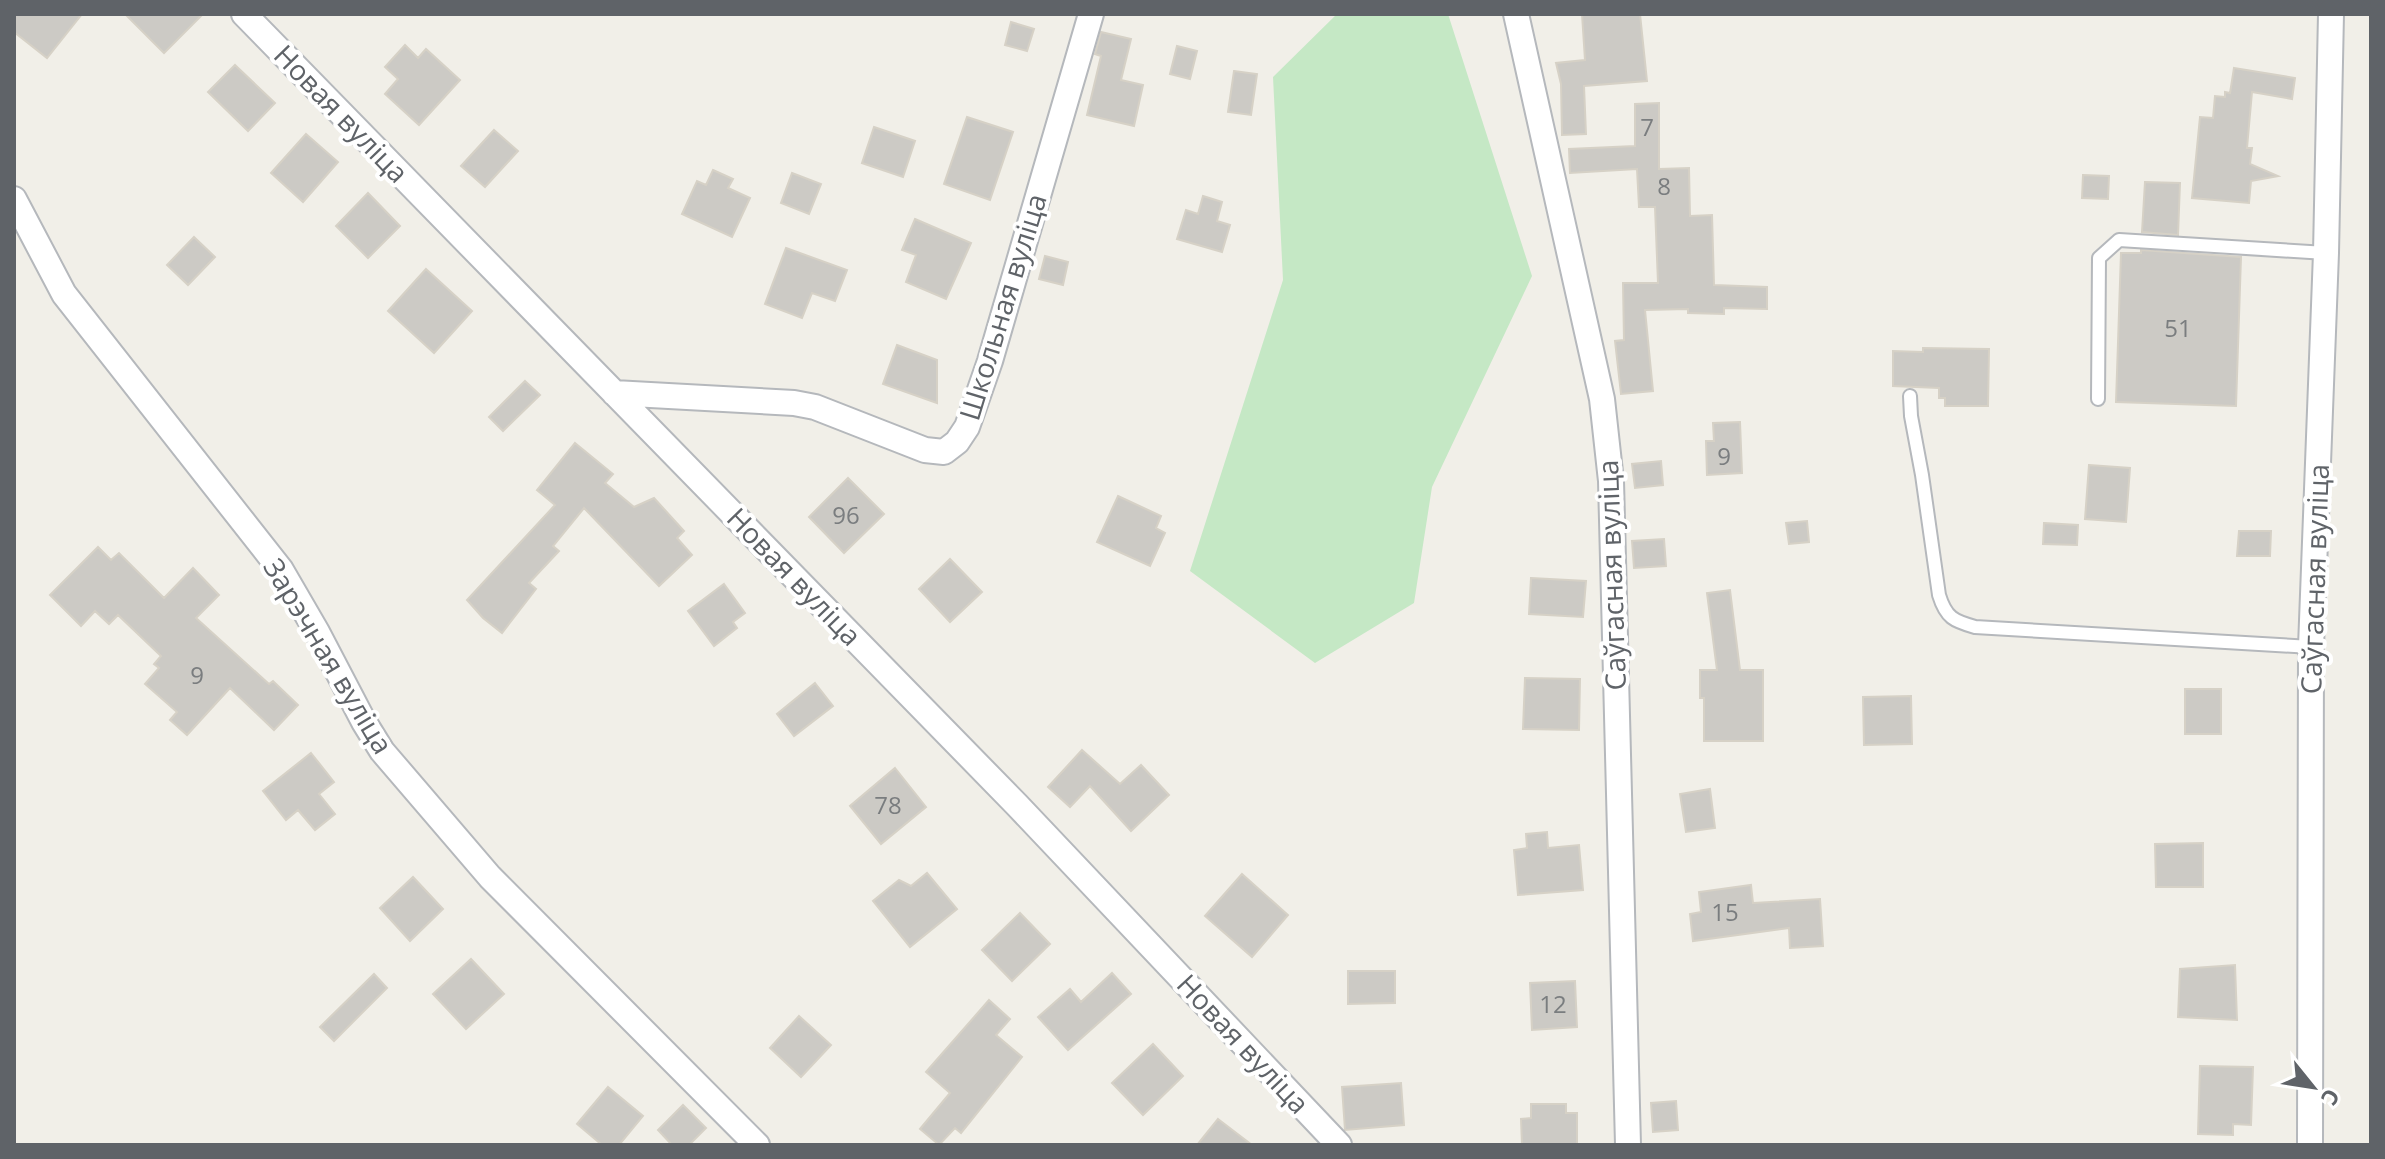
<svg xmlns="http://www.w3.org/2000/svg" width="2385" height="1159" viewBox="0 0 2385 1159" font-family="'Open Sans',sans-serif">
  <style>
    .green { fill: #c5e8c5 }
    .building { fill: #cccac5; stroke: #d6d1c6; stroke-width: 2 }
    .lines { fill: none; stroke-linecap: round; stroke-linejoin: round }
    .lane-casing { stroke: #b5b8bc; stroke-width: 16 }
    .street-casing { stroke: #b5b8bc; stroke-width: 28 }
    .lane { stroke: #fff; stroke-width: 12 }
    .street { stroke: #fff; stroke-width: 24 }
    .labels { text-anchor: middle; stroke-width: 8; stroke-linejoin: round; paint-order: stroke }
    .number-label { font-size: 24px; fill: #7a7d7f }
    .street-label { font-size: 28px; fill: #5f6368; stroke: #fff }
  </style>
  <rect width="100%" height="100%" fill="#f1efe8"/>
  <path class="green" d="M1337 14H1448L1532 276 1432 487 1414 603 1315 663 1190 571 1283 280 1273 77Z"/>
  <path class="building" d="M14 14H82L47 58 14 32Z
    M125 14H203L164 53Z
    M1582 14H1640L1647 81 1584 86 1586 134 1562 135 1561 84 1556 63 1585 60Z
    M1011 22 1034 29 1027 51 1005 45Z
    M1101 32 1131 39 1121 80 1143 85 1134 126 1087 115 1101 56 1095 54Z
    M405 45 418 58 426 49 460 80 419 125 385 94 398 79 385 67Z
    M1177 46 1197 51 1190 79 1170 74Z
    M235 65 275 103 248 131 208 92Z
    M2234 68 2295 78 2292 99 2252 92 2247 148H2252L2250 164 2278 176 2251 181 2249 203 2192 198 2200 117 2213 118 2215 96 2225 97V92L2230 93Z
    M1234 71 1257 74 1251 115 1228 112Z
    M1659 103V169L1689 168 1690 216 1712 215 1714 285 1767 287V309L1724 308V314L1688 313V309L1645 310 1653 391 1621 394 1615 341 1624 340 1623 283H1658L1655 207H1639L1637 169 1570 173 1569 149 1635 146V104Z
    M967 117 1013 132 990 200 944 184Z
    M874 127 915 141 903 177 862 163Z
    M494 130 518 151 485 187 461 166Z
    M306 134 338 162 303 202 271 173Z
    M713 170 733 179 728 188 750 198 732 237 682 214 697 181 706 185Z
    M792 173 821 184 809 214 781 203Z
    M2083 175 2109 176 2108 199 2082 198Z
    M2145 182 2180 183 2178 235 2142 232Z
    M368 193 400 226 368 258 336 226Z
    M1203 196 1222 202 1217 221 1230 225 1222 252 1177 239 1186 210 1198 214Z
    M915 219 971 243 946 299 906 282 916 255 902 250Z
    M194 237 215 257 188 285 167 265Z
    M786 248 847 270 835 301 812 293 802 318 765 304Z
    M2141 250 2241 257 2236 406 2116 402 2121 253H2141Z
    M1045 256 1068 262 1063 285 1039 279Z
    M426 269 472 311 434 353 388 311Z
    M897 345 937 360V403L883 384Z
    M1923 348 1989 349 1988 406H1945V398H1939V388L1893 386V351L1923 352Z
    M525 381 540 395 503 431 489 417Z
    M1740 422 1742 473 1707 475 1706 441H1714L1713 423Z
    M575 443 613 474 605 483 634 507 654 498 684 531 677 538 692 555 659 586 584 508 553 546 559 551 529 583 536 589 502 633 483 618 467 600 555 505 537 490Z
    M1661 461 1663 485 1635 488 1632 464Z
    M2089 465 2130 468 2126 522 2085 519Z
    M848 478 884 514 844 553 809 517Z
    M1118 496 1161 516 1156 528 1165 533 1150 566 1097 542Z
    M1807 521 1809 542 1789 544 1786 523Z
    M2044 523 2078 525 2077 545 2043 544Z
    M2239 531H2271L2270 556H2237Z
    M1664 539 1666 566 1634 568 1632 541Z
    M98 547 111 560 119 553 164 598 193 568 219 595 196 618 269 684 273 681 298 705 274 730 230 688 187 735 170 720 177 712 145 684 159 668 154 664 161 656 118 615 109 624 95 611 81 626 50 595Z
    M950 559 982 592 950 622 919 589Z
    M1531 578 1586 581 1583 617 1529 614Z
    M724 584 745 613 733 622 737 628 714 646 688 611Z
    M1730 590 1740 670H1763V741H1704V698H1700V670H1717L1707 593Z
    M1525 678 1580 679 1579 730 1523 729Z
    M815 683 833 706 794 736 777 714Z
    M2185 689H2221V734H2185Z
    M1911 696 1912 744 1864 745 1863 697Z
    M1082 750 1120 784 1141 765 1169 795 1131 831 1090 786 1070 807 1048 787Z
    M311 753 334 782 319 794 335 814 315 830 298 810 286 820 263 791Z
    M895 768 926 807 881 844 850 806Z
    M1710 789 1715 828 1686 832 1680 794Z
    M1547 832 1548 848 1579 845 1583 890 1518 895 1514 850 1527 848 1526 834Z
    M2203 843V887H2156L2155 844Z
    M927 873 957 909 910 947 873 901 899 880 911 886Z
    M1242 874 1288 915 1252 957 1205 916Z
    M413 877 443 909 410 941 380 908Z
    M1751 885 1753 903 1820 899 1823 946 1790 948 1789 928 1693 941 1690 914 1701 912 1699 892Z
    M1020 913 1050 944 1012 981 982 950Z
    M471 959 504 994 466 1029 433 994Z
    M2235 965 2237 1020 2178 1017 2180 969Z
    M1348 971H1395V1003L1348 1004Z
    M1112 973 1131 994 1068 1050 1038 1017 1070 989 1081 1002Z
    M374 974 387 988 334 1041 320 1027Z
    M1575 981 1577 1027 1532 1030 1530 983Z
    M989 1000 1010 1019 996 1035 1022 1057 961 1133 955 1128 939 1145 920 1129 950 1093 926 1072Z
    M799 1016 831 1045 801 1077 770 1048Z
    M1153 1044 1183 1076 1143 1115 1112 1083Z
    M2200 1066 2253 1067 2251 1125 2233 1124V1135L2198 1134Z
    M1401 1083 1404 1125 1345 1130 1342 1087Z
    M608 1087 643 1116 619 1145H602L577 1124Z
    M1676 1101 1678 1130 1653 1132 1651 1103Z
    M1531 1104H1566V1113H1577V1145H1522L1521 1119 1531 1118Z
    M683 1105 706 1128 689 1145H672L658 1130Z
    M1218 1119 1252 1145H1197Z"/>
  <g class="lines">
    <g class="lane-casing">
      <path id="lane" d="M1910 396 1911 416 1922 475 1939 595C1946 618 1954 621 1975 627L2311 647
        M2098 399 2099 258 2119 240 2326 253"/>
    </g>
    <g class="street-casing">
      <path id="street" d="M244 14 1017 805 1339 1145
        M1516 14 1602 399 1611 481 1628 1145
        M14 199 64 294 281 570 317 632 364 722 382 751 490 877 757 1145
        M614 393 794 403 815 407 925 450 944 452 957 442 967 427 990 361 1091 14
        M2310 1145 2311 647 2326 253 2331 14"/>
    </g>
    <use href="#lane" class="lane"/>
    <use href="#street" class="street"/>
  </g>
  <g class="labels">
    <g class="number-label">
      <text x="1647" y="136">7</text>
      <text x="1664" y="195">8</text>
      <text x="2178" y="337">51</text>
      <text x="1724" y="465">9</text>
      <text x="846" y="524">96</text>
      <text x="197" y="684">9</text>
      <text x="888" y="814">78</text>
      <text x="1725" y="921">15</text>
      <text x="1553" y="1013">12</text>
    </g>
    <g class="street-label">
      <text transform="translate(341 114) rotate(46)" y="10">Новая вуліца</text>
      <text transform="translate(1003 307) rotate(-73)" y="10">Школьная вуліца</text>
      <text transform="translate(1612 575) rotate(-92)" y="10">Саўгасная вуліца</text>
      <text transform="translate(794 577) rotate(46)" y="10">Новая вуліца</text>
      <text transform="translate(2315 579) rotate(-88)" y="10">Саўгасная вуліца</text>
      <text transform="translate(328 656) rotate(59)" y="10">Зарэчная вуліца</text>
      <text transform="translate(1243 1044) rotate(47)" y="10">Новая вуліца</text>
    </g>
  </g>
  <rect width="2385" height="1159" fill="none" stroke="#5f6368" stroke-width="32"/>
  <g transform="translate(2313 1087) rotate(120)" stroke="#ffffff" stroke-width="6" paint-order="stroke">
  <path d="M0-6L14 30L0 20L-14 30Z" fill="#5f6368"/>
  <text y="-12" font-size="22" font-weight="bold" text-anchor="middle" fill="#5f6368">С</text>
  </g>
</svg>
